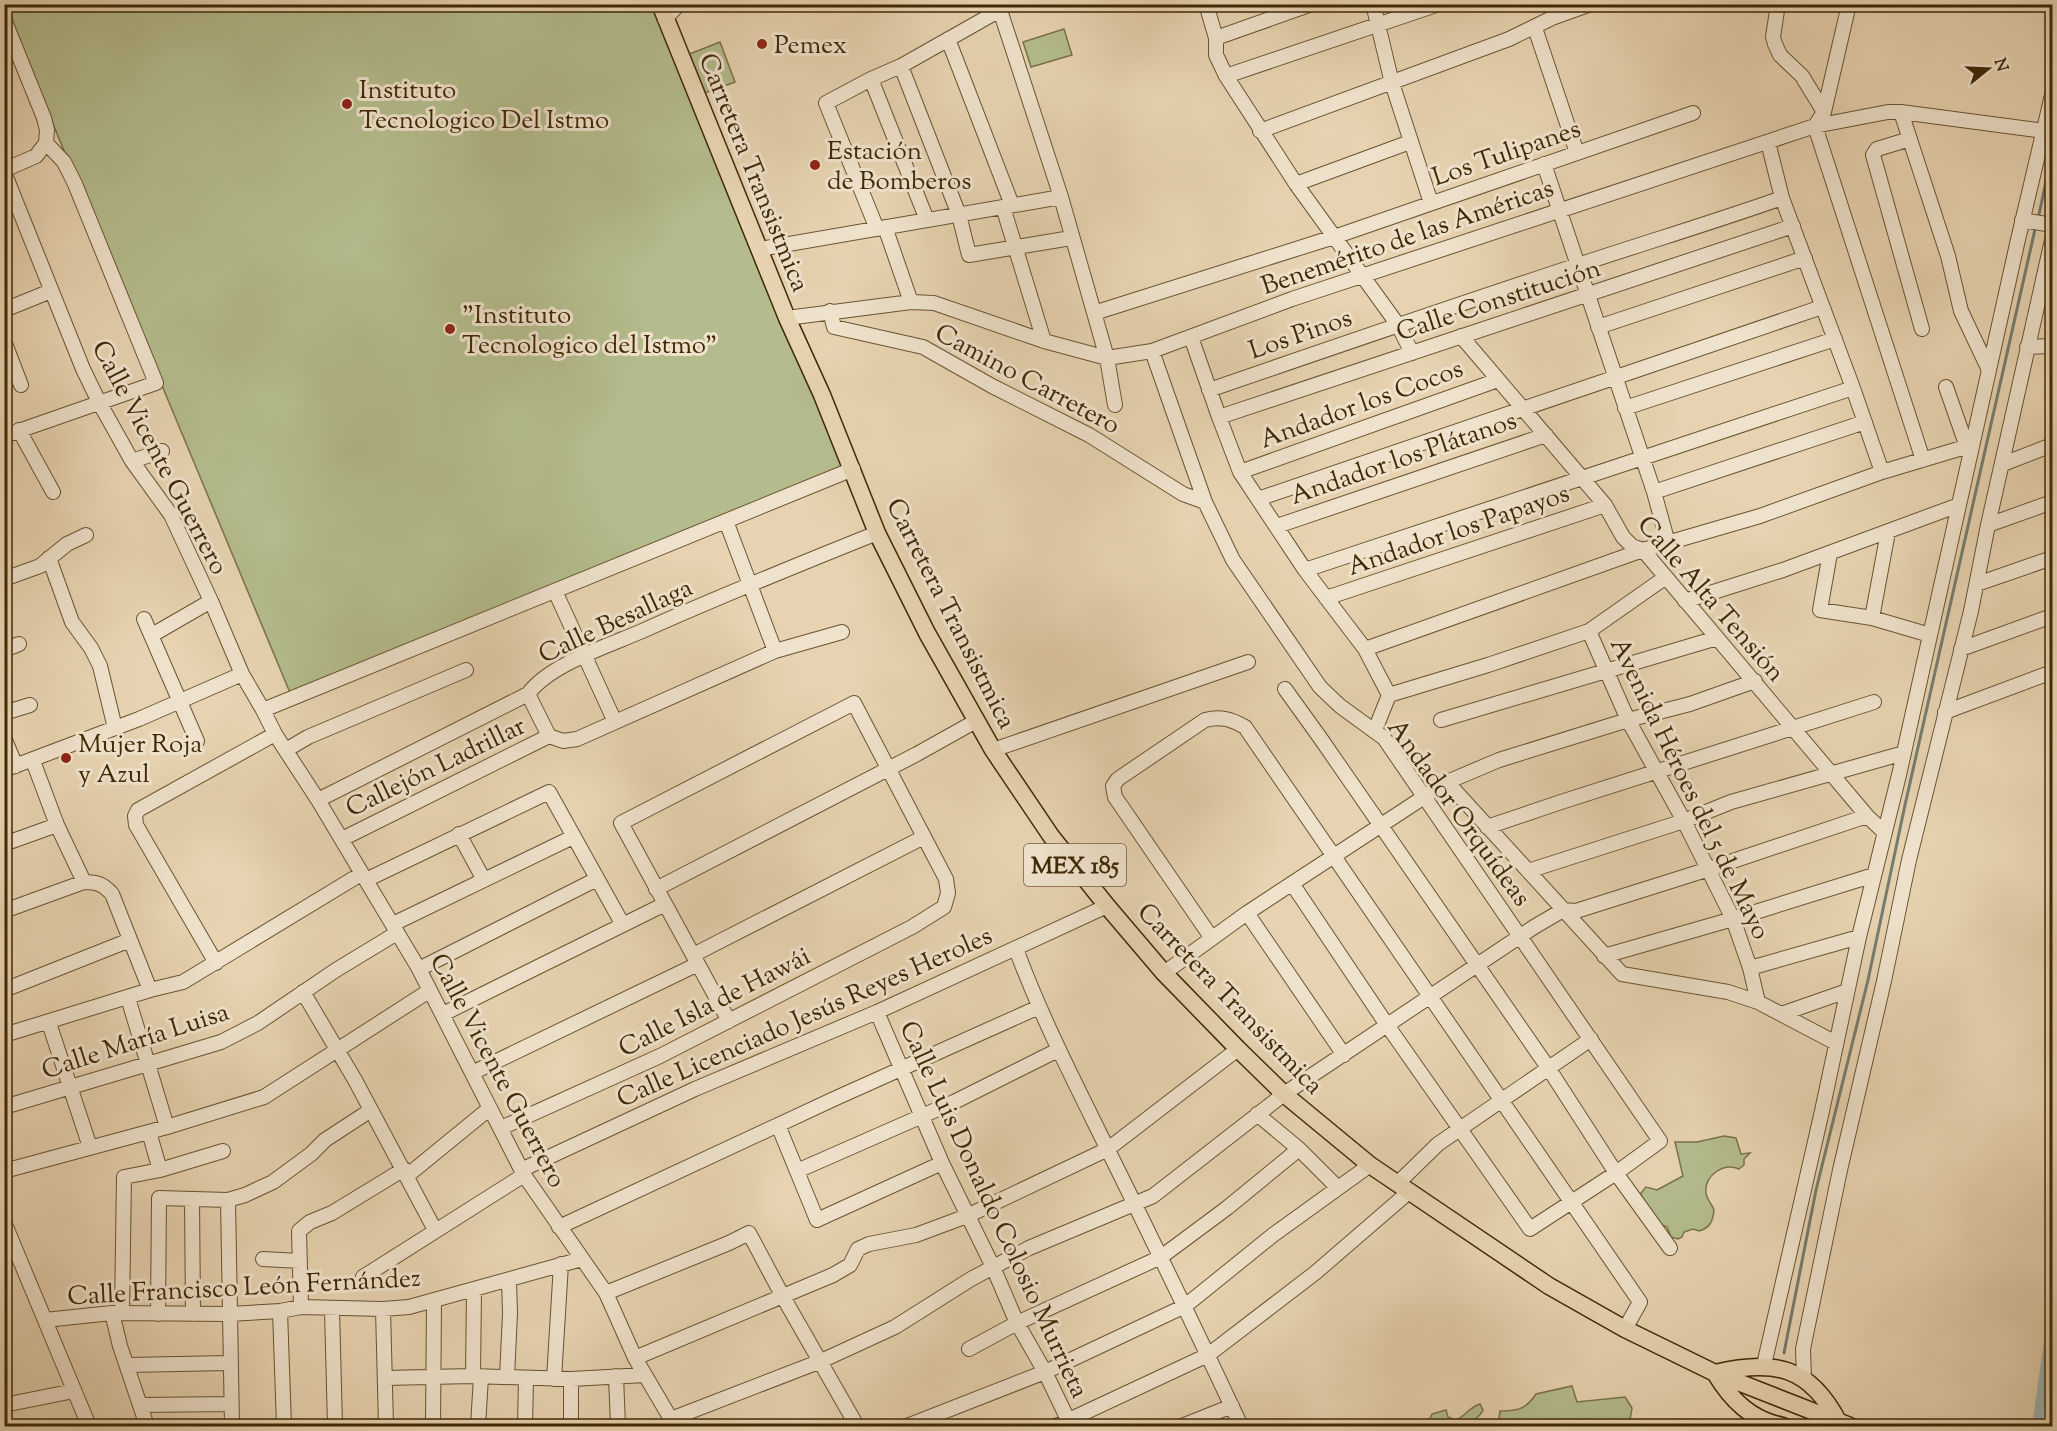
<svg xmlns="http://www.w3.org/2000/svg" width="2057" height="1431" viewBox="0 0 2057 1431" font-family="'Sorts Mill Goudy',serif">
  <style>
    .green { fill: #b4bc8d; stroke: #7a7249; stroke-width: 1.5 }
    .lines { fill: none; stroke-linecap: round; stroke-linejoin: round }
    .stream { stroke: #767d6f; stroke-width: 3 }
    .canal { stroke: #9bb5b6; stroke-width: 10 }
    .minor-casing { stroke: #695430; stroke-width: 16 }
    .major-casing { stroke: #3f2905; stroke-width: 19 }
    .minor { stroke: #efe2cc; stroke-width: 14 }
    .major { stroke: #e7d3b1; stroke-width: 16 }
    .poi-dot { fill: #8f2418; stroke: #efe2cc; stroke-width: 2 }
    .labels { text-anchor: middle; stroke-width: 6; stroke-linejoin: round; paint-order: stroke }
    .shield { fill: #efe2cc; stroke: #746041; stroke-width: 1.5 }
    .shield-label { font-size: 24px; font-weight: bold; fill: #3f2905 }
    .poi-label { font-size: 26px; fill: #3f2905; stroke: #efe2cc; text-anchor: start }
    .street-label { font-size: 26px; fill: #3f2905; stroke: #efe2cc }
  </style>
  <rect width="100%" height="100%" fill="#e7d3b1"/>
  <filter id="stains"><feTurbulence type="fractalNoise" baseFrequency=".00333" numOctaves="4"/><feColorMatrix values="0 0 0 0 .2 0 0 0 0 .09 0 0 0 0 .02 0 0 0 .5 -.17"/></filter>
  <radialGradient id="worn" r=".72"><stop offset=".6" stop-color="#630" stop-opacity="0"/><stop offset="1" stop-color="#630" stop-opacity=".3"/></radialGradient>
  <path class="green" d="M4 5H657L853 469 291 695 5 9Z
    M1064 29 1072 55 1031 67 1023 42Z
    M720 42 735 82 702 94 687 55Z
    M1724 1136 1736 1138 1741 1154 1750 1153 1744 1159V1165L1739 1169C1723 1162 1704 1176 1706 1193 1707 1200 1712 1204 1714 1210 1713 1221 1710 1228 1699 1231L1693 1229 1684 1232 1682 1237 1678 1239 1671 1237 1667 1227 1657 1223 1643 1204 1641 1193 1646 1187 1657 1190 1683 1176 1675 1142H1697Z
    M1572 1386 1577 1402 1625 1397 1632 1408 1629 1426H1498L1500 1411C1518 1411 1526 1409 1536 1394Z
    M1480 1404 1483 1410C1480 1418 1472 1420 1466 1426H1428V1423L1432 1414 1446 1410 1448 1417 1455 1420C1466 1417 1466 1409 1480 1404Z"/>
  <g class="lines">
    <path class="stream" d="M2038 219 2052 153
      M1784 1353 1816 1190 1868 980 1905 805 2036 225"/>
    <path class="canal" d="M2037 1426 2052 1321"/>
    <g class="minor-casing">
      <path id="minor" d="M998 4 1061 197 1107 358 1115 405
        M1206 4 1216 38V55L1226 76 1296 184 1398 325 1412 353
        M1373 4 1392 83 1431 203
        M1778 4 1773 37 1775 44 1780 55 1802 76 1824 112
        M1849 4 1824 112 1815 126 1923 460
        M4 19 44 118 47 130 46 143
        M665 19 679 4
        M1535 28 1577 153
        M1216 38 1312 4
        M948 39 1012 205
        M901 66 959 215 969 255 1071 238
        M1226 76 1439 4
        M871 79 927 220
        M1901 112 1948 256 1961 311 1989 370
        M1260 131 1509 39 1552 18 1591 4
        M1910 139 1877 149 1873 155 1922 329
        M1768 142 1782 198 1853 388 1882 472
        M1544 164 1654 492 1668 543
        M4 170 36 156 46 143
        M4 172 83 369 99 402 132 461 171 515 211 601 242 674 263 710 275 734 318 800 419 969 524 1175 606 1293 635 1358 675 1426
        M1296 184 1410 142
        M1003 207 1044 341
        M2022 220 2052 225
        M885 227 911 302
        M877 229 826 103 871 79 901 66 1000 10
        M760 249 1061 197
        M4 310 51 291
        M830 311 834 327 923 347 992 386 1089 435 1183 494 1205 502
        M1094 313 1334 237 1693 113
        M787 318 911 302 934 303 1044 341 1107 358 1152 351 1292 299 1815 126 1888 112H1901L2044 131
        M1598 327 1805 258
        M1461 336 1605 505 1623 537 1632 546 1643 550 1867 816 1884 832
        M1191 337 1219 417 1240 472 1305 570 1365 649 1389 695 1375 730
        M4 341 21 385
        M2027 347 2052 346
        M1152 351 1205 502 1233 560 1320 687 1340 706 1384 738 1660 1141 1616 1173 1530 1229 1387 1025 1293 885
        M1946 387 1967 447
        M1209 390C1331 348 1453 306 1575 266 1644 243 1714 222 1782 198
        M1625 408 1835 339
        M1219 417 1793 226
        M19 430 53 492
        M4 436 156 383 75 184 64 162 46 143
        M132 461 162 451
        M2003 464 2052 445
        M1240 472 1498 380
        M1654 492 1865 422
        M1258 499 1822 307
        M726 521 775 651
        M1988 525 2052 502
        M1277 526 1546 435
        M1830 553 1820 610 1872 618 1930 635
        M49 558 72 622 91 648 100 666 115 728
        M1305 570 1853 388
        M4 579 40 566 67 544 86 535
        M1977 584 2052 558
        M555 591 615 722
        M1326 598 1605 505
        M1685 601 1783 570 1959 505
        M1872 618 1888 532
        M144 619 197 741
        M1589 631 1628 720 1684 821 1733 919 1750 968 1758 1002
        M152 635 211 601
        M1365 649 1643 550 1760 516 1882 472 1972 445
        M1961 649 2052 616
        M4 650 19 644
        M1285 689 1321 739 1549 1069 1616 1173 1670 1248
        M528 694 549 736 563 741 577 739 775 651 842 632
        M1389 695 1488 665 1589 631 1666 577
        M263 710 853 469
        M1945 712 2052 672
        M4 713 30 705
        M1441 720 1717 638
        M4 738 16 766
        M286 750 308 737 466 670
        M993 750 1248 662
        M33 761 57 825 84 882
        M4 770 139 719 242 674
        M1447 782 1622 974 1728 992 1758 1002 1836 1043
        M318 800 528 694C549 665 607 646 640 632 718 597 797 565 877 533
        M1487 827 1561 802 1874 702
        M459 834 484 880
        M342 839 549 736
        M4 844 57 825
        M1528 871 1684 821 1731 802 1904 753
        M366 880 549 792 623 925
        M656 889 917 754 976 721
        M4 911 84 882C97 882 103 884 112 894L150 990
        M1247 913 1344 1055
        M393 924 573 837
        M1211 937 1115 797 1113 786 1118 779 1205 720C1221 716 1231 719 1245 727L1640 1302 1625 1329
        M1016 949C1042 1019 1076 1085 1109 1152 1154 1243 1198 1334 1241 1426
        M693 955 924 837
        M1604 956 1733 919 1874 875
        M216 963 136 825 135 816 138 810 275 734
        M1750 968 1859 937
        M419 969 597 879
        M1164 973 1247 913 1447 782 1499 760 1628 720 1690 704 1755 681
        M4 990 130 940
        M303 992 355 1080 435 1230
        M128 998 167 1127
        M877 1012 942 1163 993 1267 1017 1323 1045 1372 1071 1426
        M443 1014 665 904
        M1781 1014 1847 991
        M49 1023 90 1147
        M4 1035 150 990 183 982 361 874
        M472 1073 698 964
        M4 1107 221 1042 258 1023 336 970 397 933
        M1257 1114 1299 1149 1337 1187
        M778 1125 817 1220 942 1163
        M501 1128 660 1056 912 927 944 907 948 893 946 879 854 703 621 823 729 1021
        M149 1132 160 1170
        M521 1170 695 1089 877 1012 1107 906
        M4 1171 167 1127 264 1097 429 991
        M797 1171 954 1102 1058 1050
        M408 1175 490 1108
        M1398 1183 1438 1144 1591 1039
        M192 1199 193 1314
        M228 1200 245 1195 273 1182 311 1154 325 1140 371 1110
        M4 1222 89 1426
        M559 1227 836 1098 1039 1007
        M263 1259 300 1261
        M363 1277 524 1175
        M606 1293 729 1243 749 1233 782 1295 857 1426
        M301 1307 299 1231 310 1222 332 1213 404 1169
        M332 1309 335 1426
        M383 1309 386 1426
        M280 1311 284 1426
        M112 1313 120 1346 147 1426
        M122 1313 124 1177 160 1170 223 1151
        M158 1314 159 1198 228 1200 232 1426
        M45 1320 112 1313 229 1314 280 1311 301 1307 383 1309 409 1307 582 1259
        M969 1349 1017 1323 1161 1257 1227 1208 1299 1149
        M635 1358 833 1275 850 1265 858 1249 869 1244 916 1235 967 1216 1108 1149 1238 1049
        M127 1365 230 1363
        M1764 1365 1822 1111 1859 937 1899 775 2017 244 2052 95
        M473 1376 474 1291
        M616 1376 618 1426
        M507 1377 510 1313 509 1280
        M385 1378 473 1376 571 1379 645 1375
        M1804 1378 1803 1349 1840 1170 1884 981 1909 860 1971 611 1988 525 2052 240
        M554 1379 561 1264
        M571 1379V1426
        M4 1405 74 1391
        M140 1405 231 1404
        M671 1419 821 1361 895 1327 971 1279 1029 1248 1153 1196 1284 1094 1534 927 1563 910 1576 911 1709 869 1867 816
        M433 1426 434 1302
        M478 1426 481 1377
        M525 1426 526 1378
        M907 1426 1045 1372 1185 1306 1273 1235 1370 1165
        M1056 1426 1208 1355 1315 1273 1410 1191
        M1182 1426 1232 1406"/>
    </g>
    <g class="major-casing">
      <path id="major" d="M660 4 787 318 822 395 877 533 927 633 993 750 1051 836 1107 906 1164 973 1238 1049 1284 1094 1370 1165 1549 1286 1625 1329 1715 1373 1850 1426
        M1783 1426C1751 1420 1731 1400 1715 1373 1774 1359 1810 1366 1839 1423"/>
    </g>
    <use href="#minor" class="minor"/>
    <use href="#major" class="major"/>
  </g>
  <g class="poi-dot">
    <circle cx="762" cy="44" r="6"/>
    <circle cx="347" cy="104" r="6"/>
    <circle cx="815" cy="165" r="6"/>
    <circle cx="450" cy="329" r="6"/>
    <circle cx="66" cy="758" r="6"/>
  </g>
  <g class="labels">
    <rect class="shield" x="1024" y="844" width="102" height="42" rx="4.5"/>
    <g class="shield-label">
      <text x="1075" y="873">MEX 185</text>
    </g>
    <g class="poi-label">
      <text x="774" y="53">Pemex</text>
      <text x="359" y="98">Instituto<tspan x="359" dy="30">Tecnologico Del Istmo</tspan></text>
      <text x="827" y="159">Estación<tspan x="827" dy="30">de Bomberos</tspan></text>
      <text x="462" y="323">"Instituto<tspan x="462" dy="30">Tecnologico del Istmo"</tspan></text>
      <text x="78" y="752">Mujer Roja<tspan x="78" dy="30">y Azul</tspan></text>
    </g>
    <g class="street-label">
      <text transform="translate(1506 152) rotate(-19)" y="9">Los Tulipanes</text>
      <text transform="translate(755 172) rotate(68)" y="9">Carretera Transistmica</text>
      <text transform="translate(1407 236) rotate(-19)" y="9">Benemérito de las Américas</text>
      <text transform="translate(1498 299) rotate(-18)" y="9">Calle Constitución</text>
      <text transform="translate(1300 333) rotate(-19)" y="9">Los Pinos</text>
      <text transform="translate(1028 378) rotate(28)" y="9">Camino Carretero</text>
      <text transform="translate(1361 403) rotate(-20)" y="9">Andador los Cocos</text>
      <text transform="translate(161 457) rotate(62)" y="9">Calle Vicente Guerrero</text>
      <text transform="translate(1403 457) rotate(-19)" y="9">Andador los Plátanos</text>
      <text transform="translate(1458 529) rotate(-19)" y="9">Andador los Papayos</text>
      <text transform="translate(1712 598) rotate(49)" y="9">Calle Alta Tensión</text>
      <text transform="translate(952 613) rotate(63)" y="9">Carretera Transistmica</text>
      <text transform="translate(615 620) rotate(-25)" y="9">Calle Besallaga</text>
      <text transform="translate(435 766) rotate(-26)" y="9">Callejón Ladrillar</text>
      <text transform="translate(1691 788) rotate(64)" y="9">Avenida Héroes del 5 de Mayo</text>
      <text transform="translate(1460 812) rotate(54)" y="9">Andador Orquídeas</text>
      <text transform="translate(1231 998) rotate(46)" y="9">Carretera Transistmica</text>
      <text transform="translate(714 1001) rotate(-27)" y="9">Calle Isla de Hawái</text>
      <text transform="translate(804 1016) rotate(-24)" y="9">Calle Licenciado Jesús Reyes Heroles</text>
      <text transform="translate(135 1040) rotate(-18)" y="9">Calle María Luisa</text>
      <text transform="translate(499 1070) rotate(62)" y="9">Calle Vicente Guerrero</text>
      <text transform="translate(995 1209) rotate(65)" y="9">Calle Luis Donaldo Colosio Murrieta</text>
      <text transform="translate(244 1286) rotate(-3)" y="9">Calle Francisco León Fernández</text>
    </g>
  </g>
  <rect width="2057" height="1431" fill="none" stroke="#e7d3b1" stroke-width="24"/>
  <rect x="6" y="6" width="2045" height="1419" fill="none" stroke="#3f2905" stroke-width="3"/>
  <rect x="12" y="12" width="2033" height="1407" fill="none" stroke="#3f2905" stroke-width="1.5"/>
  <g transform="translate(1988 69) rotate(72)" stroke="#efe2cc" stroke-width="4.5" paint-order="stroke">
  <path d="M0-4.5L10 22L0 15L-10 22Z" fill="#3f2905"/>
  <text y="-9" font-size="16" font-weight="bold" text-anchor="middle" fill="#3f2905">N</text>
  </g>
  <rect width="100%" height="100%" filter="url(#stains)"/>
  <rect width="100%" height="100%" fill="url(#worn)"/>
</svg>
